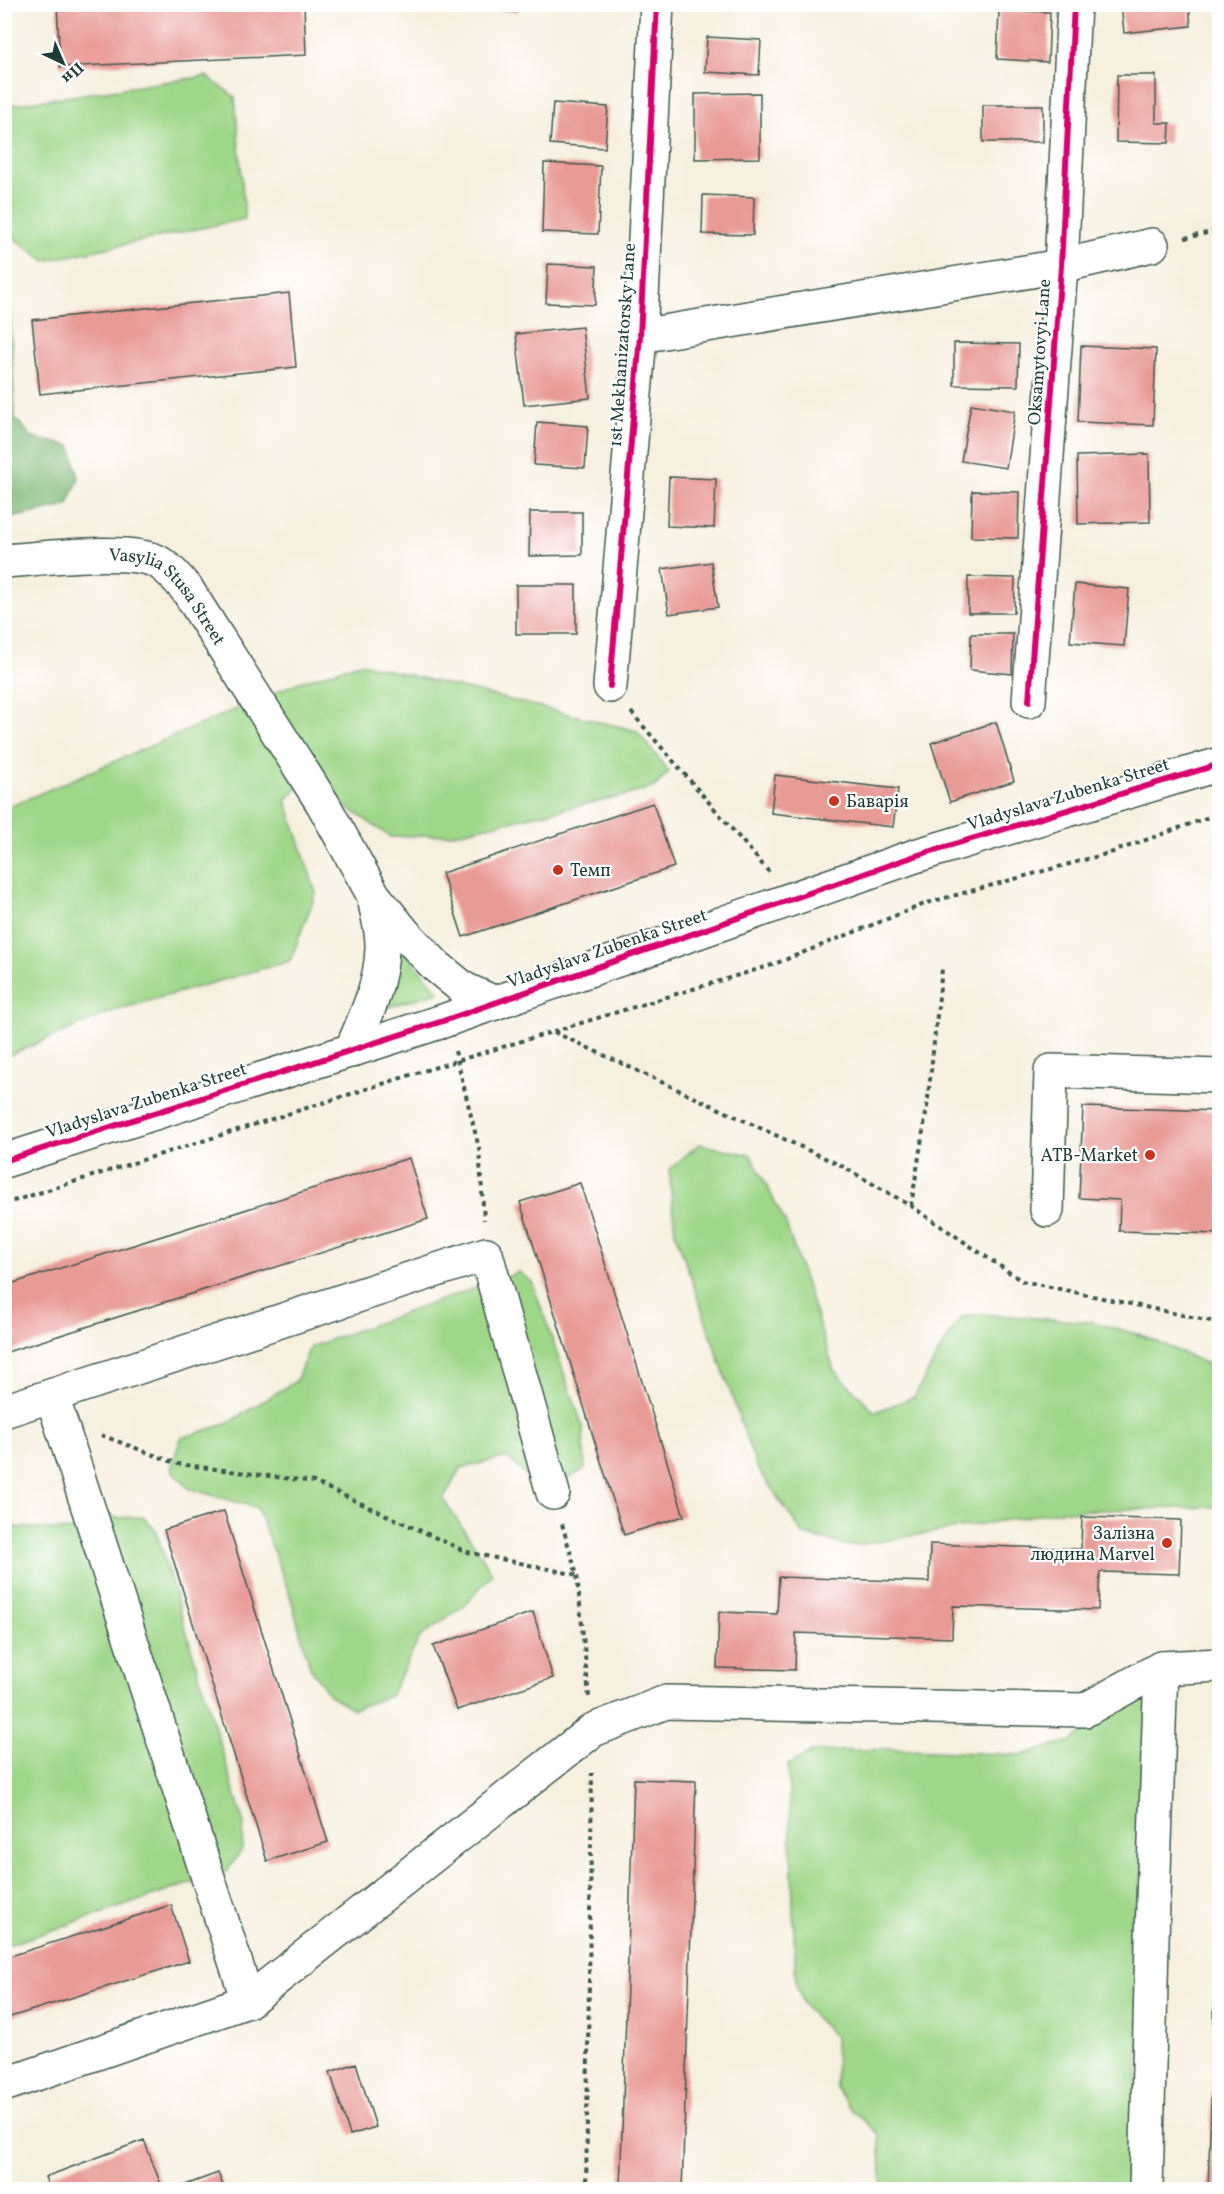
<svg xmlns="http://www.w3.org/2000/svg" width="1224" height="2194" viewBox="0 0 1224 2194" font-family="Vollkorn,serif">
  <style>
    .green { fill: #9fd789; stroke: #5f8a5e; stroke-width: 1.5 }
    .forest { fill: #7fb875; stroke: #4f7a54; stroke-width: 1.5 }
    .building { fill: #e89a95 }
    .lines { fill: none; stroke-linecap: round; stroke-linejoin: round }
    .minor-casing { stroke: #3f584e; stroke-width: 36 }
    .path { stroke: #3f584e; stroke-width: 4; stroke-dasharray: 4.5 4.5; stroke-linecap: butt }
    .minor { stroke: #fff; stroke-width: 33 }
    .cycleway-casing { stroke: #fff; stroke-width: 10 }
    .cycleway { stroke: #d6006c; stroke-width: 6 }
    .poi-dot { fill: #c8321e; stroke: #fff; stroke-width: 2 }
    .labels { text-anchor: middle; stroke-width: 4.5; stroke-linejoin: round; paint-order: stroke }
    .street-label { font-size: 18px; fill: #1f3d34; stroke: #fff }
    .poi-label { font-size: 18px; fill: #1f3d34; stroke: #fff; text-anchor: start }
  </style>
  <rect width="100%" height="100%" fill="#fff"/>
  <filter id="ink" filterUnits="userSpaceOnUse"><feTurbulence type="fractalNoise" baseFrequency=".0167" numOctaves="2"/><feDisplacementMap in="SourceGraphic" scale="12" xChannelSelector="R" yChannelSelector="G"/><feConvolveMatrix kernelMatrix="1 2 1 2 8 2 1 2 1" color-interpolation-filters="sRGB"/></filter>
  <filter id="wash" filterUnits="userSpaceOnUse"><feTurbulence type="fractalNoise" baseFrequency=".008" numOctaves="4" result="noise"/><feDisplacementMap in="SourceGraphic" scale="24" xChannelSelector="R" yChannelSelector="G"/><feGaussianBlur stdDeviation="1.35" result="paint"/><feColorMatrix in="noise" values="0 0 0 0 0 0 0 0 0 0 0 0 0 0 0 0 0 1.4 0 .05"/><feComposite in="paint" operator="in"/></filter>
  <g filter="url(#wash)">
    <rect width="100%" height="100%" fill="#f6f0df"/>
    <path class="green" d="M206 76 235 97 245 219 45 261 8 234 4 203V115L10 105Z
      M360 663 637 731 669 772 654 787 631 794 452 834 391 837 306 780 286 800 316 893 290 961 113 1011 5 1057 4 809 297 683Z
      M394 940 439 992 388 1007Z
      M699 1144 751 1155 786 1224 834 1370 875 1412 914 1397 935 1359 961 1317 982 1314 1092 1322 1144 1336 1219 1369V1507L1060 1511 851 1546 804 1535 756 1466 675 1232 669 1170Z
      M519 1272 532 1282 583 1427 585 1469 563 1481 527 1476 507 1457 461 1468 443 1499 481 1555 492 1574 466 1604 420 1637 390 1696 353 1709 329 1695 310 1667 290 1595 257 1508 188 1488 171 1469 181 1438 226 1424 296 1381 310 1347Z
      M143 1517 156 1531 244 1824 242 1849 227 1871 5 1946 4 1526 71 1531 105 1518Z
      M1140 1696 1151 1702 1134 2189H882L879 2134 851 2109 836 2088 835 2037 805 2007 796 1985 788 1765 812 1752 889 1749 1021 1755 1072 1741 1106 1714Z"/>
    <path class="forest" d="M5 304 10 308 15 418 33 438 71 446 79 479 67 506 5 519Z"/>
    <g id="blocks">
      <path class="building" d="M57 4H304L306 55 60 67Z
        M444 4H518V12L444 7Z
        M602 4H628V7L602 6Z
        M1121 4H1189L1191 26 1124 33Z
        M999 10 1050 12 1048 62 997 59Z
        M707 37 761 40 759 75 705 72Z
        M1117 75H1156V123H1170L1169 143 1116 142Z
        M760 93V158L695 159V94Z
        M553 103 608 107 605 148 550 144Z
        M983 105H1043V142H983Z
        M544 163 601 166 598 234 542 232Z
        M703 195 754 197 753 235 702 234Z
        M548 264 597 266 595 305 546 303Z
        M289 293 296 367 40 394 32 320Z
        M582 327 590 398 524 405 516 334Z
        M954 343 1019 344 1018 386 954 385Z
        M1081 346 1156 349 1153 425 1078 422Z
        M971 404 1015 411 1006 468 961 461Z
        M537 422 588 426 585 468 534 465Z
        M1149 454 1150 522 1078 524 1077 456Z
        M669 477 716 479 714 528 667 526Z
        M972 491 1019 492 1018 538 971 537Z
        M530 512H582V555L529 556Z
        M711 562 718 607 669 614 662 569Z
        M968 577 1015 578 1014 613H968Z
        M1075 584 1129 589 1124 646 1070 642Z
        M516 585H576V634H516Z
        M971 634H1013L1012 674 970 670Z
        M996 722 1014 781 950 802 931 743Z
        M775 775 898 789 893 827 771 813Z
        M653 803 674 867 463 937 442 873Z
        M1083 1107 1220 1111V1234L1119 1231 1120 1200 1079 1198Z
        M409 1158 428 1219 4 1353V1286Z
        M580 1183 684 1516 624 1535 520 1202Z
        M224 1511 328 1842 267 1861 164 1530Z
        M1082 1517 1181 1520 1179 1574 1100 1572 1098 1610 953 1606 952 1638 796 1633 795 1670 717 1668 719 1612 777 1614 779 1577 929 1582 930 1544 1081 1549Z
        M533 1612 553 1678 457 1710 433 1646Z
        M634 1779 696 1781 682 2190H620Z
        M1218 1902H1220V2190H1208Z
        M171 1905 189 1961 4 2019V1958Z
        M356 2063 376 2127 350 2135 330 2072Z
        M144 2140 163 2190H50L45 2177Z
        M218 2173 225 2190H174V2189Z"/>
    </g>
  </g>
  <g filter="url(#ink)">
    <use href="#blocks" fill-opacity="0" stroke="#3f584e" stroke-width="1.5"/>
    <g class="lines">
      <g class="minor-casing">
        <g id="minor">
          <path d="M640 336 1061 266 1152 245"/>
          <path id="s1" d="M4 561C39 559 130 547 158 562 170 569 179 580 188 591L323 804 374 896 405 934 436 966 464 989 495 1003"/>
          <path d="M610 686 640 336 657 4"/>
          <path d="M1029 701 1061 266 1074 4"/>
          <path d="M351 1051C365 1018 381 985 382 949 383 932 377 914 374 898"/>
          <path d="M4 1161 443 1021 915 856 1220 764"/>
          <path d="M1047 1210 1051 1071 1220 1076"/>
          <path d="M52 1396 248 2001"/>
          <path d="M4 1411 486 1254 553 1493"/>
          <path d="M4 2085 248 2001 593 1730 666 1702 1085 1710 1161 1668 1220 1665"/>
          <path d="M1146 2190 1153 1900 1161 1668"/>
        </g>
      </g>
      <path class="path" d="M1185 238 1220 230
        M631 712 769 872
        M554 1032 842 1166 911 1206 1022 1281 1220 1323
        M455 1051 479 1148 484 1220
        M4 1204 420 1072 772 965 927 903 1113 852 1220 813
        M911 1206 927 1107 942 969
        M101 1435 178 1464 314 1482 467 1552 577 1575
        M562 1524 577 1575 589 1697
        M586 2190 592 1773"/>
      <use href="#minor" class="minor"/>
      <g class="cycleway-casing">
        <path id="cycleway" d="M610 686 640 336 657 4
          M1029 701 1061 266 1074 4
          M4 1161 443 1021 915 856 1220 764"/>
      </g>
      <use href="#cycleway" class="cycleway"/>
    </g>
  </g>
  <g class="poi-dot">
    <circle cx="834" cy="801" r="6"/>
    <circle cx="558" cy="870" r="6"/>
    <circle cx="1150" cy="1155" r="6"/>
    <circle cx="1167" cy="1543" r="6"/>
  </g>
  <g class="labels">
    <g class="street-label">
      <text transform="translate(622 345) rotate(-86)" y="6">1st Mekhanizatorsky Lane</text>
      <text transform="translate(1039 352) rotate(-86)" y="6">Oksamytovyi Lane</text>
      <text dy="6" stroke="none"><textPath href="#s1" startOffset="182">Vasylia Stusa Street</textPath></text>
      <text transform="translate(1068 794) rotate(-17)" y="6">Vladyslava Zubenka Street</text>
      <text transform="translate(607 948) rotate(-19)" y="6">Vladyslava Zubenka Street</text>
      <text transform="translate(146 1100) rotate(-18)" y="6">Vladyslava Zubenka Street</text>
    </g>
    <g class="poi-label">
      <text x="846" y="807">Баварія</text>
      <text x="570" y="876">Темп</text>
      <text x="1138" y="1161" text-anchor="end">ATB-Market</text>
      <text x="1155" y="1539" text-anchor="end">Залізна<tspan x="1155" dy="21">людина Marvel</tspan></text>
    </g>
  </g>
  <rect width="1224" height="2194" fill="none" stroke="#fff" stroke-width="24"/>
  <g transform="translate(63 63) rotate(136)" stroke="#ffffff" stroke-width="4.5" paint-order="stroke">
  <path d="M0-4.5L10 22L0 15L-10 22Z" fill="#1f3d34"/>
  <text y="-9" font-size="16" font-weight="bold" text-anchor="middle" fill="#1f3d34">Пн</text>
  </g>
</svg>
